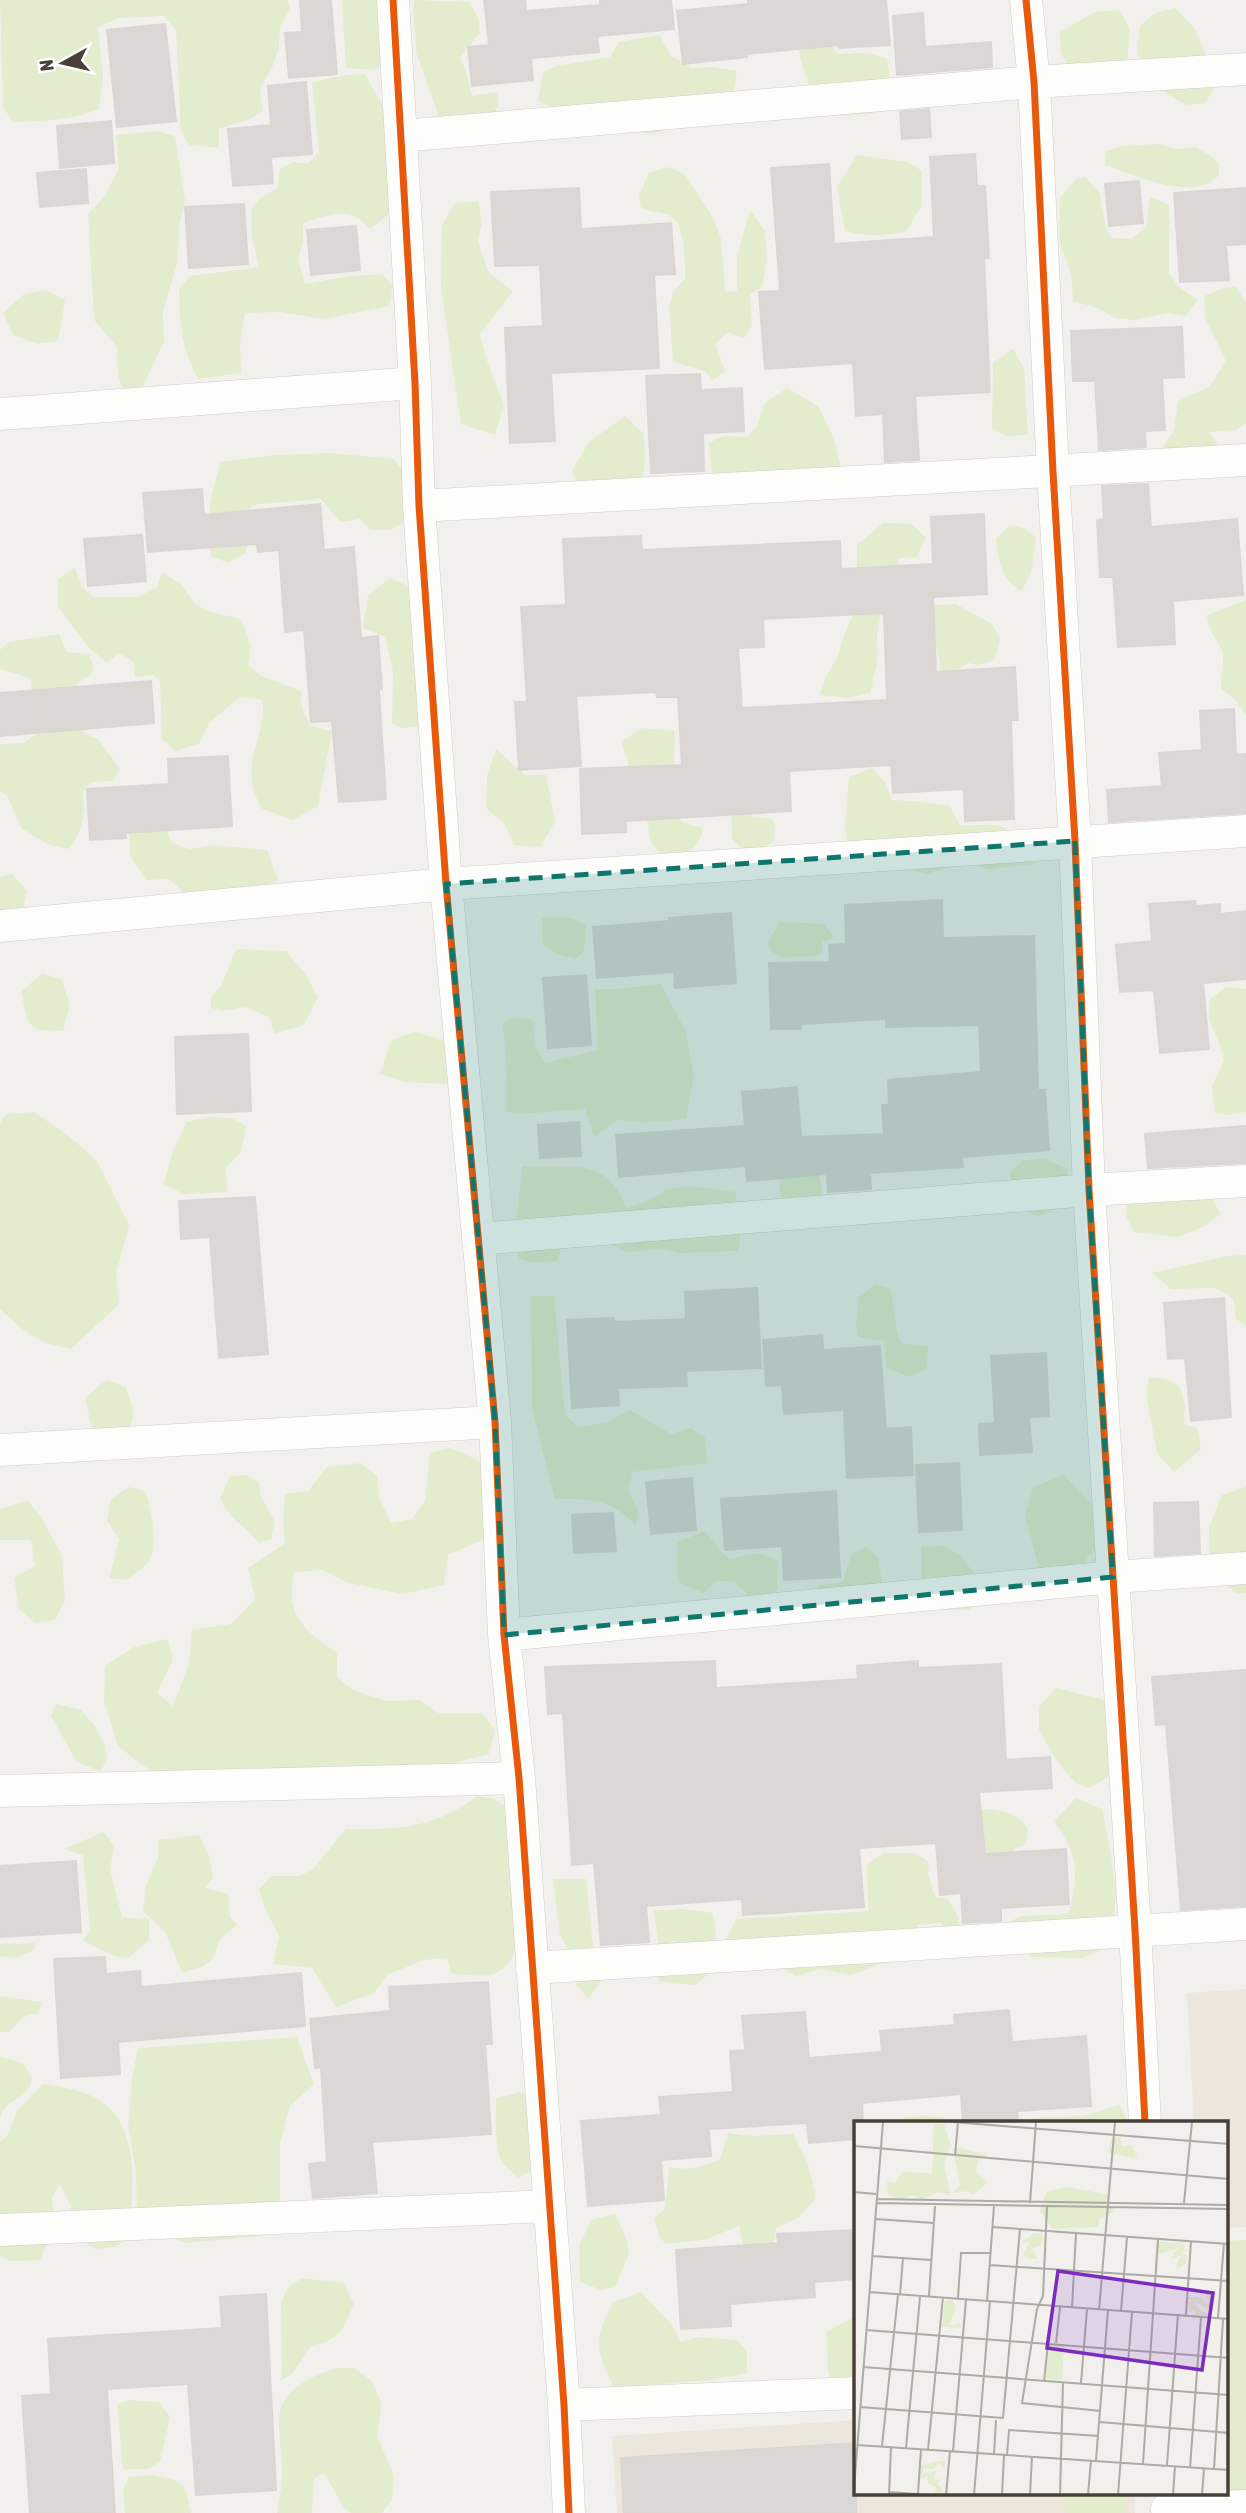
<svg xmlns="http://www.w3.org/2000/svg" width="1246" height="2513" viewBox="0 0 1246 2513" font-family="'Asap Condensed',sans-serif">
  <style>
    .education { fill: #ece6dc }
    .green { fill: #e4ecce }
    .building { fill: #dad7d4; stroke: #dad7d3; stroke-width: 2; fill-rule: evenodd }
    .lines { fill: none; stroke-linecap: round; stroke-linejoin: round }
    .street-casing { stroke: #d0cdca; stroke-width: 33 }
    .street { stroke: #fdfdfc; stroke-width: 32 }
    .cycleway-casing { stroke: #fff; stroke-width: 11 }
    .cycleway { stroke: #e8590c; stroke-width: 7 }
    .marked { fill: #0f766e; fill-opacity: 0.2; stroke: #0f766e; stroke-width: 5; stroke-dasharray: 14 9; stroke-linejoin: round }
    .inset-road { fill: none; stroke: #aeaaa5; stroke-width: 2 }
    .view { fill: #7b2cbf; fill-opacity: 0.15; stroke: #7b2cbf; stroke-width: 3.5 }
    .inset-edge { fill: none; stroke: #494038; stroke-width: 3.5 }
  </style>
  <rect width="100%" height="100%" fill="#f2f0ed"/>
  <path class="education" d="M1246 1989V2227L1227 2228V2123H1194L1187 1993Z
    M856 2420V2494H1134L1135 2513H617L612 2436Z"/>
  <path class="green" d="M0 0H288L290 8 280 27 279 47 272 68 260 88 263 111 250 119 219 129V148L189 145 181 131 176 31 165 16 119 18 98 27 103 80 99 109C71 121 43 121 13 122L3 107Z
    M342 0H387L386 64 372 70 346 68Z
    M416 0 470 2 478 18 480 32 460 58 466 71 472 96 497 92 499 105 485 129 441 123 416 52 413 2Z
    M1175 8 1195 29 1207 57 1220 78 1205 103 1186 105 1162 90 1141 68 1137 46 1140 26 1155 13Z
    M1120 10 1130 30 1127 62 1077 80 1061 53 1060 32 1095 12Z
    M659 35 671 56 691 68 713 67 737 71 730 114 682 123 653 134 619 130 561 114 538 100 543 72 556 66 610 57 619 42Z
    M832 41 836 54 868 53 887 59C893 83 887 97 871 114L831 116 816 107C810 85 801 66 797 43Z
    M365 74 386 112 395 209 370 229C366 225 361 219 356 217 340 209 319 218 303 223V241L298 260 305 284 350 276 382 274 393 286 389 306 323 319 281 312 245 313 240 342 241 373 198 379C181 347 180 325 179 289L190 276 259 267 252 237 251 209 260 198 277 189 280 169 293 162 308 164 319 152 312 82 345 75Z
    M156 131 175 136 185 200 179 227 178 260 163 311 164 342 140 392H124L118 375 117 347 94 320 88 214 104 197 119 168 116 135Z
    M1159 144 1177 149 1196 147 1211 156 1219 164V175C1193 204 1136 175 1105 165L1106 151 1122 146Z
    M857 155 908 162 922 171V206L906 231C885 236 867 237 845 231L837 187Z
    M666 167 684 173 714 219 721 239 725 292 737 291V256L750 210 765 231 767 260 762 287 750 295 752 325 744 338 728 332 715 344 725 371 712 381 705 371 673 362 669 306 674 290 685 279C685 263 686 222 669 215 661 212 650 212 641 208L639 195 649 173Z
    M1085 177 1099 192 1106 229 1112 238 1131 239 1146 227 1150 197 1169 205V273L1179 287 1198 300 1185 316 1169 313 1133 320 1115 318 1098 308 1073 301 1071 275 1059 239 1060 198 1075 180Z
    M478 201 482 222 478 242 489 273 513 291 480 334 487 361 504 405 495 435 461 424 441 288 442 225 455 203Z
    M1236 286 1246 303V423L1237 430 1209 432 1222 451 1246 443V471L1171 462 1162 448 1174 430 1178 401 1209 387 1226 361 1206 320 1204 296 1223 288Z
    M47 290 65 300 58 341 37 344 13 335 3 313 24 294Z
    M1013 349 1024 368 1028 435 1006 436 992 428 993 363Z
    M787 388 818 406 834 439 841 468 713 484 709 443 723 436 747 437 756 427 765 403Z
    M625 416 643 433 646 457 642 481 581 495 572 470 590 441Z
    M329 453 394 459 404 473 406 521 391 530H370L360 519 340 522 321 499 252 505 248 519 246 553 228 563 211 556 210 502 220 462 274 455Z
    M883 523 912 524 926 538 917 557 899 558 893 581 883 602 877 634 878 659 870 693 848 698 820 695 826 676 836 660 847 627 860 602 857 569V545Z
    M1010 525 1022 527 1036 537 1031 574 1021 591C1001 579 998 560 996 539Z
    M75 568 82 587 94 597H138L157 587 162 572 182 585 195 604 210 612 241 619 251 645 248 665 261 676 301 691 302 709 311 726 332 731 318 806 293 820 262 809C236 763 266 744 263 700L240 697 209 723 199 744 175 751 162 739 160 681 153 675 135 677 134 662 119 653 107 663 89 648 58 607V579Z
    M390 578 428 594 429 711 417 727 402 728 392 723 393 672 385 637 363 628 368 596Z
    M1246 600V715L1234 699 1221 689C1220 678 1224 667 1223 656 1222 643 1208 635 1207 615Z
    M956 604 992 624 1000 638 995 660 979 665 968 663 959 669 954 676 941 678 938 651 920 606Z
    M59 634 66 652 88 654 94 666 91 676C69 681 72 701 70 720L86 734 98 739 120 769 113 781 92 782 83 791C85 814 84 830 69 849L49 845 21 828 7 795 0 792V744L24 743 35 735 31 678 0 669V650L8 642Z
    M643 728 675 731 674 766 681 822 703 828C700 849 683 858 664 857L651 843 646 816 621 741Z
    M496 749 525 775H546L555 822 540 847 514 845 504 823 486 808 487 776Z
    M872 768 884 781 892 800 915 801 950 806 960 825H999L1033 843V864L990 869 960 862 928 874 883 863 862 874 849 856 845 828 849 777Z
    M140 784 156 789 161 814 172 843 190 849 214 845 267 850 278 880 256 893 195 910 180 889 169 879 146 880 130 856V794Z
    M731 788 750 803 752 817 771 819 775 823 774 841 759 851 743 850 732 839Z
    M12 874 27 891 22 916 0 933V877Z
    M551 917 572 918 586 925 584 950 576 959 557 954 542 943V918Z
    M780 922 824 924 834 938 822 942V954C809 959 798 955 784 958L772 952 768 941Z
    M236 949 286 951 304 972 318 997 304 1025 274 1034 269 1017 246 1007 223 1011 211 1008V997L221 986Z
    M42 973 62 980 70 1005 63 1031 38 1030 28 1022 21 992Z
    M661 984 686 1032 694 1077 686 1119 644 1123 617 1120 594 1137 585 1109 521 1114 506 1111 507 1074 503 1024 512 1018 532 1019 536 1048 545 1063 598 1050 595 989H618Z
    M1226 987 1246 989V1112L1228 1115 1215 1113 1212 1086 1224 1061 1220 1045 1209 1019 1210 999Z
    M414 1032 448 1041 450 1064 446 1084 405 1082 380 1074 391 1040Z
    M34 1112 70 1137 97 1161 129 1225 116 1274 119 1304 71 1349 45 1343 22 1329 0 1309V1124L6 1114Z
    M209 1117 232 1118 246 1126 241 1152 226 1168 227 1192 183 1194 164 1184 173 1150 187 1122Z
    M1045 1159 1068 1169 1063 1205 1037 1217C1018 1205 1013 1194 1010 1173L1023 1160Z
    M816 1160 821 1183V1200L785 1206 779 1188 784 1165Z
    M522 1166C567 1169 608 1155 626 1208L650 1200 665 1190 689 1186 736 1192C737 1213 744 1232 738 1251L680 1253 663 1249 627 1252 609 1243 568 1232 557 1261 533 1263 519 1259 515 1235Z
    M1206 1188 1221 1214 1203 1227 1177 1237 1134 1232 1126 1217 1127 1198Z
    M1246 1255V1326L1236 1319 1233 1298 1214 1288 1171 1289 1152 1273 1227 1256Z
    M876 1284 891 1289 897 1332 901 1343 928 1346 927 1368 910 1377 886 1368 884 1341 858 1337 856 1326 859 1297Z
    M531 1296H554L565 1415 578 1427 608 1422 630 1410 671 1434 691 1428 705 1437 707 1463 633 1472 628 1490 638 1511 636 1525C607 1497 593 1500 555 1499L532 1409Z
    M1149 1377 1166 1379 1179 1386 1185 1404 1184 1424 1197 1428 1201 1449 1174 1472 1157 1453 1146 1394Z
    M106 1380 126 1387 134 1412 127 1438 102 1437 92 1429 85 1398Z
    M450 1448 476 1459 502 1480 487 1538 448 1555 444 1585 402 1594 345 1582 323 1570 295 1572C283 1614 305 1631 337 1653V1677L353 1690 386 1701 420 1700 438 1713H482L495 1730 489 1754 422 1771 188 1791 142 1765 118 1746 104 1701 105 1666 134 1647 168 1639 173 1660 157 1693 173 1706 189 1664 192 1630 231 1624 255 1599 248 1568 285 1543 283 1525 285 1494 308 1491 327 1467 361 1463 377 1476 379 1498 391 1523 412 1519 425 1501 430 1453Z
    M246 1475 259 1482 260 1495 275 1521 271 1539 259 1543C246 1526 228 1519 220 1498L230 1476Z
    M1064 1475 1100 1513 1099 1549 1088 1556 1076 1581 1039 1569 1025 1516 1033 1487Z
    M129 1487 145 1491C151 1506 159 1548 149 1561 144 1568 134 1574 128 1580L109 1578 119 1540 107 1520 111 1499Z
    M1246 1487V1593L1237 1594 1210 1573 1209 1527 1222 1495Z
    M27 1500 41 1517 62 1555 65 1601 55 1620 35 1623 19 1609 14 1578 35 1566 31 1540H0V1509Z
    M705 1531 728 1559 757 1553 778 1560 777 1590 758 1605 734 1581H717L703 1593 680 1583 677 1570V1542Z
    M943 1546 960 1555 990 1593 969 1610H943L925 1598 921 1575V1547Z
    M866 1547 878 1557 885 1602 814 1604 818 1585 843 1582 851 1554Z
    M1056 1688 1104 1700 1120 1725 1114 1773 1090 1788 1077 1784 1062 1768 1048 1746 1039 1730V1707Z
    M56 1704 81 1710 94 1725 105 1745 107 1761 100 1771 77 1762 51 1716Z
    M477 1796 494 1799 518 1815 515 1952C500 1983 481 1975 452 1974L447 1958 424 1960 387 1975 374 1993 336 2007 312 1968 273 1964 279 1936 265 1909 259 1889 271 1876H299L312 1870 346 1829C396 1830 437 1828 477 1796Z
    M1076 1798 1102 1809 1111 1855 1116 1891 1112 1945 1082 1958 1031 1957 1015 1945 1010 1922 1020 1916 1069 1914C1078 1875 1080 1855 1054 1821Z
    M988 1809C1005 1811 1018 1814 1028 1829L1026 1844 1015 1848 1013 1885 988 1878V1853L980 1845 962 1813Z
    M104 1832 114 1847 110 1869 122 1917 149 1919V1940L128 1958 117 1957 83 1941 90 1929 83 1855 63 1849Z
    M199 1835 209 1855 213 1878 205 1888 229 1894 230 1917 237 1925 220 1939 213 1959 204 1966 182 1973 165 1932 143 1911 146 1885 158 1858V1840Z
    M883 1853H915L929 1862 928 1873 935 1897 948 1899 957 1914 961 1930 948 1940 942 1923 918 1925 908 1954 851 1975 820 1969 796 1976 783 1969 745 1971 725 1942 736 1919 869 1911 866 1866Z
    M553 1879H586L594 1954 601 1981 588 1999 577 1985 572 1956 560 1935Z
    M684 1909 713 1913 717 1943 715 1968 695 1985 659 1982 658 1940 653 1910Z
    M35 1943 34 1950 16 1958 0 1956V1944Z
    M0 1996 42 2002 37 2014C24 2013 17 2022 10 2032H0Z
    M297 2037 314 2084 290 2106 280 2144V2198L268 2235 186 2243 137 2225 136 2171 128 2127 132 2078 138 2048Z
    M0 2057 23 2063 32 2078C27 2104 8 2093 0 2119Z
    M43 2084C61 2087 79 2089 96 2098 142 2123 134 2195 127 2238L115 2247 95 2249 81 2239 70 2226 71 2207 60 2184 52 2197 55 2227 40 2260 10 2261 0 2256V2141L6 2138 17 2111Z
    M520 2092 536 2096V2168L519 2178C514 2173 506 2168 502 2162 494 2147 496 2115 496 2098Z
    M1120 2105 1128 2123H1032L1033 2118C1050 2116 1066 2117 1083 2116 1091 2115 1109 2107 1120 2105Z
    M924 2116 942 2117 954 2123H901L904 2117Z
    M728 2133 752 2136 793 2134 808 2164 816 2198 798 2218 776 2228 771 2270 746 2257 739 2226 704 2240 666 2244 660 2238 654 2218 665 2209 669 2167C689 2171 702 2167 720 2159Z
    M615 2214 626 2237 629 2254 615 2287 601 2290 580 2282 579 2246 591 2220Z
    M1246 2240V2507L1227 2494V2241Z
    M302 2278 344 2283 354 2304C343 2328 341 2341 312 2345L292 2374 280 2381 282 2373 281 2304 287 2288Z
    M641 2292 672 2325 681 2342 698 2337 737 2340 747 2351V2373L710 2380 614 2388C595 2348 593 2342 613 2302Z
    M856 2316V2380L832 2382 828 2371 826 2332Z
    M338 2368H354L372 2381 382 2404 377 2436 394 2476 392 2500 382 2513H351L344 2508 324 2473 314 2478 312 2513H277C279 2499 283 2483 282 2469 282 2452 276 2423 281 2408 287 2386 319 2373 338 2368Z
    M130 2400 159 2402 170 2417 160 2462 148 2469H123L117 2404Z
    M152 2475 172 2479 185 2487 191 2513H125L123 2490 129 2477Z
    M1060 2494H1125L1126 2513H1065Z"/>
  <path class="building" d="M300 0H331L337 74 289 78 285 33 302 32Z
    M484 0H525L526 11 600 5V0H671L674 29 597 36 599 52 531 58 533 80 472 86 468 47 489 45Z
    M748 0H886L890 45 839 48V45L747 54V57L683 64 677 11 748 4Z
    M923 13 925 47 991 42 992 67 897 75 893 16Z
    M165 24 176 121 117 127 107 30Z
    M306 82 312 154 271 157 273 183 233 186 228 129 271 125 268 86Z
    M929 109 931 137 902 139 900 112Z
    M111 121 114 163 60 168 57 126Z
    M975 154 977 186H985L989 258H984L990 392 915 396 919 460 885 462 883 414 856 416 853 363 765 369 759 292 780 291 771 168 829 164 834 244 934 237 930 157Z
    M86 169 88 203 40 207 37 173Z
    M1139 181 1143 223 1109 226 1105 184Z
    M579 188 581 229 671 223 675 274 654 275 659 368 551 373 555 441 510 443 505 328 543 326 540 265 495 266 491 192Z
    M1246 188V244L1226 245 1229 280 1180 282 1174 193Z
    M244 204 248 264 189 268 185 207Z
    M356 226 360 270 311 275 307 230Z
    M1182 327 1184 377 1162 378 1165 430 1145 431 1146 447 1099 450 1095 381H1073L1071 331Z
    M700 374 701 390 742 388 744 431 703 433 704 471 651 473 646 376Z
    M1148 484 1151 527 1237 519 1243 595 1173 601 1175 644 1118 647 1113 577H1100L1097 520 1104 519 1102 486Z
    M202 489 204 515 320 504 324 550 354 547 361 638 378 636 382 689 379 690 386 799 339 802 332 721 311 722 304 630 285 632 279 550 258 552 257 544 148 552 143 493Z
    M984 514 987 594 933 597 936 672 1015 667 1018 720H1011L1014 819 965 821 964 789 893 793 891 765 789 771 791 811 626 821V832L582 834 580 769 682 765 678 697H657L656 692 576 696 581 766 519 770 515 702H527L521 607 566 605 563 539 641 536 642 550 840 541 841 569 933 564 931 517ZM884 613 887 700 742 708 738 648 764 647 763 619Z
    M142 535 146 581 88 586 84 539Z
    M151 681 154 723 0 736V693Z
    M1234 709 1236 755 1246 754V813L1109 822 1107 790 1162 786 1159 753 1202 750 1200 711Z
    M228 756 232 826 125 833 126 838 90 840 87 789 169 784 168 759Z
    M942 900 943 938 1034 936 1038 1090H1045L1049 1150 962 1157 963 1167 870 1173 871 1189 828 1192 827 1174 747 1181 746 1166 619 1177 616 1135 745 1126 742 1092 797 1087 801 1137 884 1134 882 1105H889L888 1080 981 1072 979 1025 886 1027V1019L801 1024V1029H771L769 963 830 962 829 945 846 944 845 905Z
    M1195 901 1196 906 1220 904V914L1246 911V979L1203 983 1209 1049 1160 1053 1154 990 1120 992 1116 945 1152 941 1149 904Z
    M731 913 736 983 675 988 674 972 597 978 593 927 670 921 669 918Z
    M586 975 591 1045 548 1048 543 978Z
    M248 1034 251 1111 177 1114 175 1037Z
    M579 1122 581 1156 540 1158 538 1125Z
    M1246 1126V1163L1148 1168 1145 1134Z
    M255 1197 268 1354 219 1358 210 1237 181 1239 179 1201Z
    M757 1288 761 1368 686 1371 687 1386 618 1388 619 1405 572 1408 567 1320 614 1318 615 1322 686 1319 685 1292Z
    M1224 1298 1231 1417 1191 1421 1185 1358 1168 1359 1164 1303Z
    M822 1335 823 1350 880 1346 886 1429 911 1427 913 1475 847 1478 844 1410 784 1414 782 1385 766 1386 763 1340Z
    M1046 1353 1049 1416 1029 1417 1032 1452 980 1455 979 1424 995 1423 991 1356Z
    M959 1463 962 1530 919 1532 916 1465Z
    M692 1478 696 1530 651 1534 646 1482Z
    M836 1491 840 1577 784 1580 782 1546 725 1550 721 1499Z
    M1198 1502 1200 1553 1155 1556 1154 1503Z
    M613 1513 616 1551 574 1553 572 1515Z
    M715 1661 716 1688 858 1679 857 1666 918 1661V1668L1001 1664 1006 1760 1050 1757 1052 1788 979 1792 985 1854 1066 1849 1069 1904 1001 1908V1921L963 1923 961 1893 940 1895 936 1843 859 1848 864 1907 743 1915 742 1899 646 1906 649 1942 601 1945 594 1863 572 1865 563 1713 548 1714 545 1667Z
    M1246 1670V1906L1181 1910 1166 1724 1156 1725 1152 1677Z
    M76 1861 81 1932 0 1937V1866Z
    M105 1957 106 1974 140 1971 141 1987 301 1973 305 2026 118 2042 120 2074 61 2078 54 1959Z
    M488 1982 492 2044H485L491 2134 372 2142 377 2193 313 2198 309 2164 327 2162 321 2067 315 2068 310 2019 390 2011 389 1987Z
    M1009 2010 1012 2042 1086 2036 1091 2106 1017 2111 1018 2123H963L961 2094 862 2103 863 2123H856V2139L809 2143 807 2123 709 2129 711 2156 661 2160 664 2200 588 2206 581 2121 661 2115 659 2097 733 2092 730 2051 745 2050 742 2016 805 2012 809 2058 882 2052 880 2031 955 2025 954 2015Z
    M856 2230V2279L814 2282 815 2297 730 2304 731 2326 681 2329 676 2250 778 2243 777 2234Z
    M266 2294 276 2490 196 2495 188 2384 107 2389 115 2513H30L22 2396 51 2394 48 2339 222 2328 220 2297Z
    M856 2443V2513H624L621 2458Z"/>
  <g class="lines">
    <g class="street-casing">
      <path id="street" d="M393 0 415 383 419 506 446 884 495 1422 504 1635 519 1778 564 2405 569 2513
        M1026 0 1034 82 1053 472 1075 841 1089 1190 1135 1930 1145 2123
        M401 136 1034 82 1246 69
        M0 414 415 383
        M419 506 1246 460
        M0 926 446 884 1246 831
        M478 1239 1089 1190 1246 1181
        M0 1450 495 1422
        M504 1635 1113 1577 1246 1568
        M0 1791 519 1778
        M532 1968 1246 1924
        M0 2230 548 2206
        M564 2405 856 2393
        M1167 2509 1246 2506"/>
    </g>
    <use href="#street" class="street"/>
    <g class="cycleway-casing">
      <path id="cycleway" d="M393 0 415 383 419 506 446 884 495 1422 504 1635 519 1778 564 2405 569 2513
        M1026 0 1034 82 1053 472 1075 841 1089 1190 1135 1930 1145 2123"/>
    </g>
    <use href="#cycleway" class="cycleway"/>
  </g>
  <path class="marked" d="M1075 841 1089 1190 1113 1577 504 1635 495 1422 446 884Z"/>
  <g transform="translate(854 2121)">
    <rect width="374" height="374" fill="#f2f0ed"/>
    <path d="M80 3H90L97 25 90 42 97 75 85 71 66 79 60 74 46 78 34 74 33 60 41 62 48 51 78 52ZM267 16 268 25 277 24 284 38 254 32 257 17ZM103 26 133 34 125 39 122 50 134 61 119 74 115 70 99 72 106 64 99 28ZM213 66 256 74 254 80 260 90 245 98V106L199 108 186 90 193 70ZM180 112H188L189 119 187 125 178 128 184 138H175L169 133 176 121 167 122ZM304 121 330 122 332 131 326 132 333 134 332 142 324 148 322 144 328 134 316 138 324 127 303 134ZM362 169 360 190 340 181 347 190 360 195H342L340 188 336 193 334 181 338 180 333 176H345L355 183 351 172ZM91 179H98L102 188 95 205 106 202 107 207 87 206ZM194 224 210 225 208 259 191 258ZM91 339V347L84 342 80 348 69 347V353L82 350 79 359 87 358 83 362 90 371 81 372 82 366 74 362 73 355 66 358 67 344Z" fill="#e4ecce"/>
    <path class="inset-road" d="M99 1 375 23M0 25 375 58M101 35 104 1M0 71 22 73M23 78 375 84M22 82 375 88M176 82 182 1M330 82 338 1M193 85 189 175 183 188 168 282 247 290M21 98 80 102M138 106 375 123M18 135 77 139M135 144 375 160M15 171 375 198M46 173 49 137M75 175 81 85M104 177 107 132H136M133 180 140 85M218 187 222 112M245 189 261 1M267 190 273 116M332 194 337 120M364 197 370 122M12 209 375 237M202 222 206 186M9 246 375 274M190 261 194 222M227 262 233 188M6 286 149 297 166 108M246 301 375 312M3 324 375 349M28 325 44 174M52 327 66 176M74 329 89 176M99 330 112 179M140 333 142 299M153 334 155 309 245 315M242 339 254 189M289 343 304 118M313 344 324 193M336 347 347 196M360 348 369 198M0 367 29 1M35 371 64 373M64 373 67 328M35 374 37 326M92 374 96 330M120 374 136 180M148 374 150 334M176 374 178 335M206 374 209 261M234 374 237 339M264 374 278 191M319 374 321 345M348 374 350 348"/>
    <path class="view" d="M204 150 359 172 348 249 193 227Z"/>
    <rect width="374" height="374" class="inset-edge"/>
  </g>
  <g transform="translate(63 63) rotate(262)" stroke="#ffffff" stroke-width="5" paint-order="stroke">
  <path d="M0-5L12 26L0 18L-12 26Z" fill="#494038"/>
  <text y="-10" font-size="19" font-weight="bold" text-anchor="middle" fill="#494038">N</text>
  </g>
</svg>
